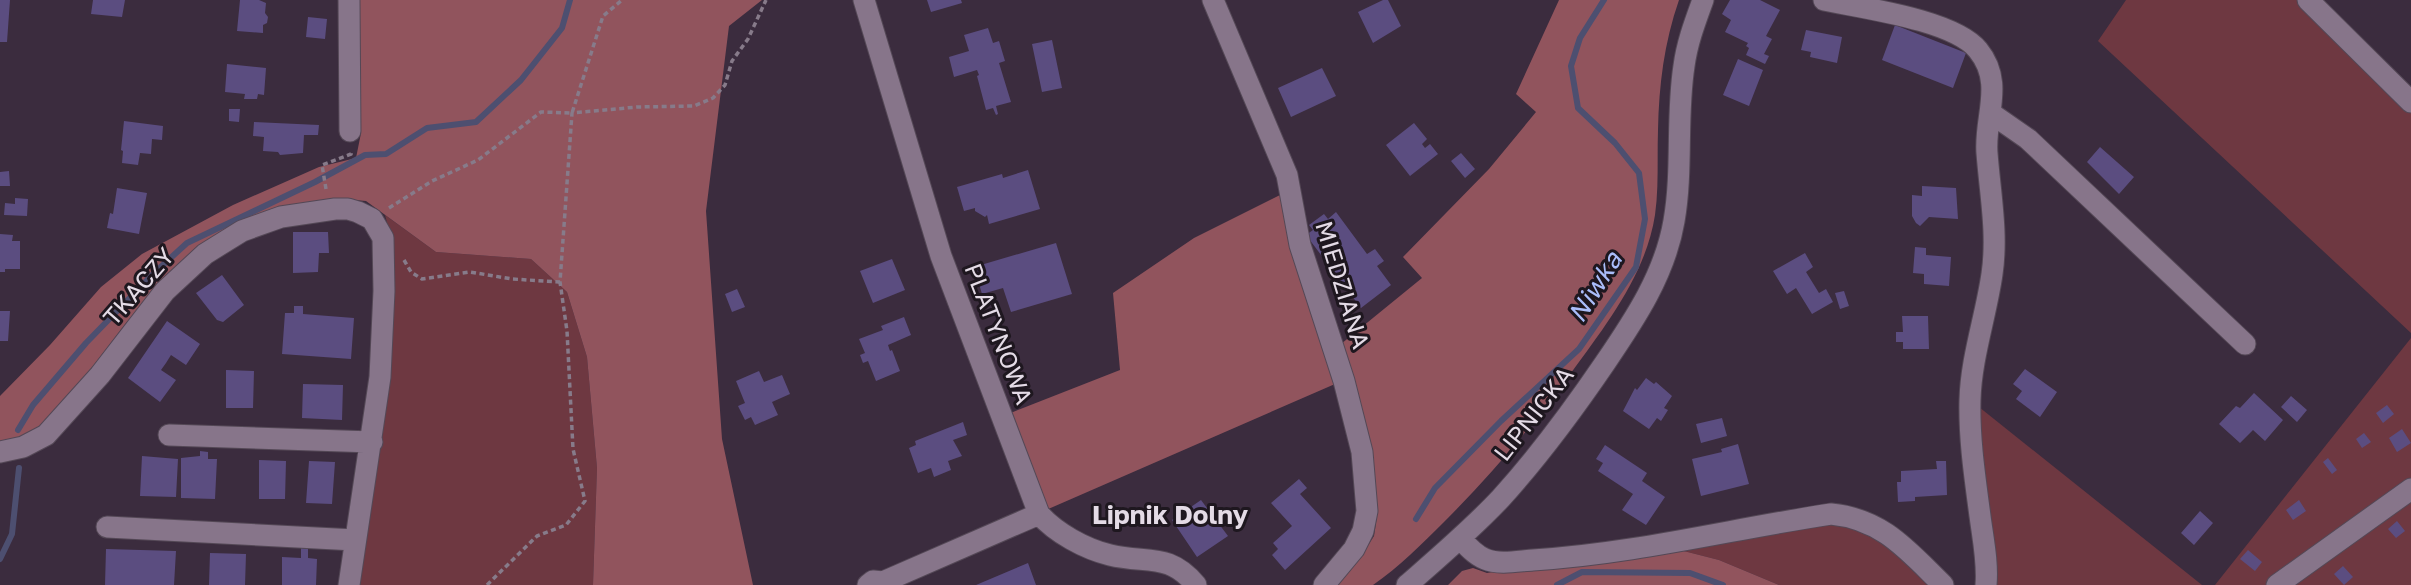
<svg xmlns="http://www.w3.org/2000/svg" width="2411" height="585" viewBox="0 0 2411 585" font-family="'Golos Text',sans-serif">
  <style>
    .green { fill: #6e3841 }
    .forest { fill: #91545d }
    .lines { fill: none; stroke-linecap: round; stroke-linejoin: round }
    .stream { stroke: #4d4f70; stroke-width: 6 }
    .building { fill: #5b4d80 }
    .minor-casing { stroke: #544856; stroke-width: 23 }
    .path { stroke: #877b8a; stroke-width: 3.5; stroke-dasharray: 5 3.5; stroke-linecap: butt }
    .minor { stroke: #87758a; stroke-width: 21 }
    .labels { text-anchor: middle; stroke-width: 6; stroke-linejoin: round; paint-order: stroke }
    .street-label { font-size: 24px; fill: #e4dbe6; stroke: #1e171f }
    .water-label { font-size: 26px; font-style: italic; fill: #aabdfa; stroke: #1e171f }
    .neighbourhood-label { font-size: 26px; font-weight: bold; fill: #e4dbe6; stroke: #1e171f }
  </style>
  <rect width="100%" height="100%" fill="#3b2c3e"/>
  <path class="green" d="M2126 0H2301L2411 110V333L2098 41Z
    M385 215 436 252 531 259 567 292 587 357 597 468 593 585H356L392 241Z
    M2411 338V585H2215Z
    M1974 403 2202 585H1991Z
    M1812 521 1857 522 1938 585H1779L1719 560 1668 547Z"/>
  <path class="forest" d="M357 0H762L729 26 706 211 722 439 753 585H593L597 468 587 357 567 292 531 259 436 252 366 201 344 199 273 211 164 278 126 323 71 395 39 429 21 438 0 443V396L50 345 101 287 142 254 233 205 319 167 356 158 361 133Z
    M1559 0H1679C1664 43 1659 85 1658 130 1657 158 1659 187 1655 215 1646 274 1606 325 1571 373 1532 426 1491 475 1444 522 1422 544 1399 567 1373 585H1335L1360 558 1374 536 1377 516 1371 449 1363 412 1341 344 1422 278 1403 257 1489 169 1536 112 1516 94Z
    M1282 194 1335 384 1046 510 1008 414 1120 370 1113 293 1194 238Z
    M1668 547 1719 560 1779 585H1448L1462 571 1473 568 1487 573 1518 567Z"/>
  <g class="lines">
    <path class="stream" d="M18 430 33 405 86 343 153 274 187 243 315 182 365 155 386 154 427 128 476 122 521 80 562 28 570 0
      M1416 519 1435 488 1501 421 1579 349 1636 267 1645 219 1639 173 1615 143 1578 108 1571 66 1580 38 1604 0
      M0 559 12 534 19 468
      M1557 585 1582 572 1690 573 1723 585"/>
  </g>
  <path class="building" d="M0 0H10L7 42H0Z
    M93 0H125L122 17 91 14Z
    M240 0H259L266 3 265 13 268 17 267 23 263 25V33L237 31Z
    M927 0H961L962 3 931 12Z
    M1383 0H1388L1401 26 1373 43 1358 12Z
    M1730 0H1760L1780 10 1766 36 1772 39 1764 54 1769 56 1765 64 1746 55 1749 48 1746 46 1748 43 1725 32 1731 20 1722 14Z
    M308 17 327 19 325 39 306 37Z
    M1895 25 1966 53 1953 88 1882 60Z
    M988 28 993 43 999 41 1005 61 999 63 1011 102 996 106 998 114 996 115 993 108 986 110 977 76 979 75 977 70 954 77 949 57 969 51 964 35Z
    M1806 30 1842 37 1837 63 1810 57 1811 52 1801 50Z
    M1052 40 1062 88 1042 92 1032 44Z
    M1738 59 1763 70 1749 106 1723 95Z
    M227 64 266 68 264 95 258 94 257 99H244L245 94 225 92Z
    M1322 68 1336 96 1291 117 1278 88Z
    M229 109H240L239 122 229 121Z
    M124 121 163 126 162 140 152 139 151 154 140 153 138 165 122 163 123 151 121 150Z
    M254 122 319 125 318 135H304L303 153 280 155 278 152 263 151 264 137 253 136Z
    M1414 123 1427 139 1422 144 1425 148 1430 144 1438 154 1410 176 1386 145Z
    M2100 147 2134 177 2119 194 2087 162Z
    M1461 153 1475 169 1465 178 1451 161Z
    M1028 170 1040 209 989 224 987 215 985 217 975 211V208L964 211 957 187 1002 174 1003 178Z
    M9 171 10 186H0V172Z
    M1922 186 1956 188 1958 219 1929 217 1920 226 1916 223 1912 216V195L1922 196Z
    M117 188 147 193 139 234 107 228 110 213 113 214Z
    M15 198 28 199 27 216 4 215 5 203 15 204Z
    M1336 212 1367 254 1375 249 1384 261 1377 266 1391 285 1361 308 1306 235 1313 230 1309 225 1324 214 1328 219Z
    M293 232H328L329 253H319L318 272 293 273Z
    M0 234 13 235 12 241H20V269H5V272H0Z
    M1056 243 1072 294 1011 312 1003 288 982 294 974 267Z
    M1915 247 1926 248V255L1951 257 1949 286 1924 284V274L1913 273Z
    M1805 253 1813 267 1806 272 1819 293 1826 289 1833 302 1812 314 1796 288 1787 294 1773 271Z
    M892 259 905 290 873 303 860 271Z
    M222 275 244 305 223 322 217 320 196 293Z
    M737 289 745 307 732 312 725 294Z
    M1844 291 1849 306 1840 309 1835 293Z
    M294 306H303V314L354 318 351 359 282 354 285 313H294Z
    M0 311H10L8 341H0Z
    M1902 316H1928L1929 349H1903V342H1896V332H1903Z
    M904 317 911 335 888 345 890 351 892 350 900 371 876 381 868 361 863 363 860 355 865 353 859 339 883 330 881 326Z
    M167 321 200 344 186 365 171 355 166 363 161 370 176 380 160 402 128 378Z
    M2025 369 2057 392 2040 417 2016 399 2022 391 2013 384Z
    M226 370 254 371 253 408H226Z
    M759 371 764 382 782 375 790 394 772 402 778 415 755 425 751 417 745 420 738 406 745 403 736 381Z
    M1646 378 1654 384 1656 382 1672 396 1664 408 1668 410 1661 421 1657 418 1649 429 1623 411 1635 388 1637 390Z
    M303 384 343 385 342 420 302 418Z
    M2254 393 2283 420 2265 441 2253 430 2240 443 2219 424 2236 406 2240 408Z
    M2291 396 2307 410 2297 422 2281 407Z
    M2387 405 2394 414 2383 423 2376 413Z
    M1722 418 1727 436 1701 443 1696 424Z
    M963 422 967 435 953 440 962 456 948 461 951 470 934 477 931 468 918 473 909 448 916 445 915 441Z
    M2402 429 2411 443 2397 452 2389 438Z
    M2364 433 2371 442 2362 448 2356 439Z
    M1738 444 1749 484 1701 496 1692 459 1722 452 1721 449Z
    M1605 445 1647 473 1642 481 1665 497 1646 525 1622 510 1633 494 1598 471 1603 463 1596 459Z
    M200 451 208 452V459H217L215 499 181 498V458L200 456Z
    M142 456 178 459 176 497 140 496Z
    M2328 458 2337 470 2332 474 2323 462Z
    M259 460 286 461 285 499H259Z
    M309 461 335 462 332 504 306 503Z
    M1936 461H1946L1947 495 1915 497V501L1898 502 1897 482H1901V471L1937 469Z
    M1299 479 1307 488 1300 494 1331 528 1285 570 1272 555 1278 549 1273 543 1292 526 1271 503Z
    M1201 500 1228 536 1197 557 1172 520Z
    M2299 500 2306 511 2293 520 2286 510Z
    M2200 511 2213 523 2194 545 2181 533Z
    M2397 521 2405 531 2396 538 2388 529Z
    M301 548 308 549V558L317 559 316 585H282V557L301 558Z
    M106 549 176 551 174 585H105Z
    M2248 550 2262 562 2255 571 2240 559Z
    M210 553 246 554 245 585H209Z
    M1028 563 1036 585H976Z
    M2343 566 2353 577 2344 585 2334 574Z"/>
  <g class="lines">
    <g class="minor-casing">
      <path id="minor" d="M349 0 350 131
        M864 0 941 256 1039 514C1056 533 1085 549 1110 555 1147 564 1169 552 1196 585
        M1213 0 1287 175 1300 245 1344 381 1362 452 1367 511 1363 531 1354 549 1324 585
        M1824 0C1862 8 1954 20 1978 50 2005 83 1984 117 1987 153 1990 193 1998 234 1992 274 1986 316 1971 358 1970 400 1969 439 1975 478 1980 516 1983 539 1988 562 1986 585
        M2308 0 2411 102
        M1992 114 2028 139 2245 344
        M169 435 372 442
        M0 452 23 447 46 435 100 375 165 291 205 254 242 231 281 217 335 209H348L358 212 372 219 383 238 384 291 380 377 349 585
        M107 527 355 540
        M1460 538C1467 546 1475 555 1485 559 1499 565 1518 561 1533 560 1633 554 1732 529 1831 514 1883 519 1908 551 1943 585
        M868 585 873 581 883 582 1039 514
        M1407 585C1439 557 1472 529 1501 498 1539 456 1573 410 1605 363 1635 319 1665 274 1674 221 1683 170 1676 117 1684 66 1687 43 1695 22 1703 0
        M2277 585 2411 489"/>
    </g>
    <path class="path" d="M326 189 322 165 351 154 350 150
      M389 208 432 181 478 160 541 112 572 113 603 16 622 0
      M404 260 411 272 422 279 470 272 512 279 560 282
      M487 585 537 536 566 525 585 501 573 449 567 331 560 282 572 113 637 107 694 106 713 98 725 85 732 61 748 39 766 0"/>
    <use href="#minor" class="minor"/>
  </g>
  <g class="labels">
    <g class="street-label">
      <text transform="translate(1342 285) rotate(73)" y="8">MIEDZIANA</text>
      <text transform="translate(139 287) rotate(-49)" y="8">TKACZY</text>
      <text transform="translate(998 334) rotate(69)" y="8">PLATYNOWA</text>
      <text transform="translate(1534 414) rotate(-52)" y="8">LIPNICKA</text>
    </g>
    <g class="water-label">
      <text transform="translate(1595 287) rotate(-58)" y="9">Niwka</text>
    </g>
    <g class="neighbourhood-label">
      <text x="1170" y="524">Lipnik Dolny</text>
    </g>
  </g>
</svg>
